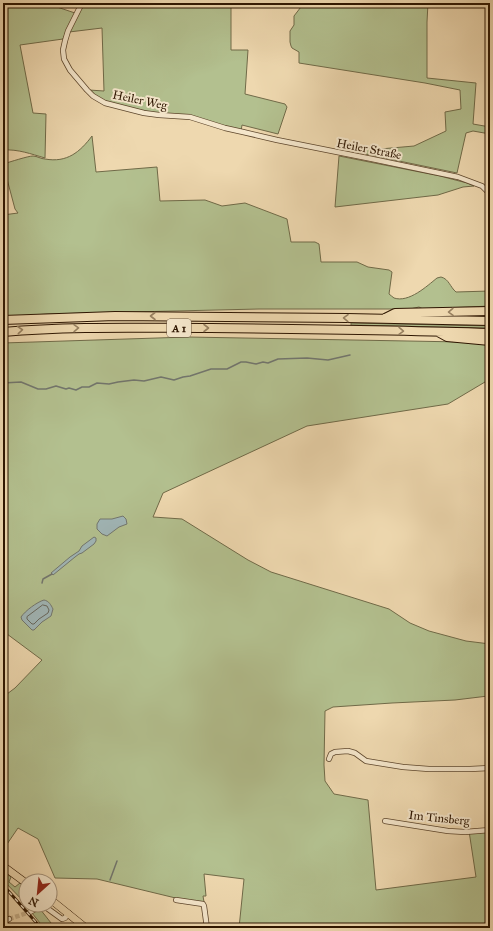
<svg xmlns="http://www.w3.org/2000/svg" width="493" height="931" viewBox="0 0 493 931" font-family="'IM FELL Great Primer',serif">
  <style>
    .green { fill: #b3c08f; stroke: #706a48 }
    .water { fill: #a0b6b7; stroke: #72766e }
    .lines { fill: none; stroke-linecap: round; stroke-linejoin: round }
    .shore { stroke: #66665c; stroke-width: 1 }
    .stream { stroke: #72766e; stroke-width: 1.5 }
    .street-tunnel { stroke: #c7b18c; stroke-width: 4.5; stroke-dasharray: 4.5 2; stroke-linecap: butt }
    .street-casing { stroke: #5d462c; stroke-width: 6 }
    .primary-casing { stroke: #2d1500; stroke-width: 8 }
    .highway-casing { stroke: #2d1500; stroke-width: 10 }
    .street { stroke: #f4e6cb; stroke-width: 4.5 }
    .primary { stroke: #eed8af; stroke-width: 7 }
    .highway { stroke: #eed8af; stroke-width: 8 }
    .rail-casing { stroke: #2d1500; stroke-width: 3 }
    .rail { stroke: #f4e6cb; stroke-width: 1.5; stroke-dasharray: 4.5; stroke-linecap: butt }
    .oneway { stroke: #978060 }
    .labels { text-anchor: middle; stroke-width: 4; stroke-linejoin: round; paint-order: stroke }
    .shield { fill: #f4e6cb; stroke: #69543d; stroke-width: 1 }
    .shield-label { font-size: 11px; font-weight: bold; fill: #2d1500 }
    .street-label { font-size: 12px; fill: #2d1500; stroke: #f4e6cb }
  </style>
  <rect width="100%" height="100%" fill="#eed8af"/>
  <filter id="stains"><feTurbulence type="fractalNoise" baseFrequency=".005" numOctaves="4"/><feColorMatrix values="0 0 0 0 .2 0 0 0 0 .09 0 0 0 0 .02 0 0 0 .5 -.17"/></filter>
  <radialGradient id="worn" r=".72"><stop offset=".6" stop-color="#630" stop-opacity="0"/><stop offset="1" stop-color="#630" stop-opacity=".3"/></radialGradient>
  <path class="green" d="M3 3H45L75 13 63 39 20 45 33 113 46 114 45 158C31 154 18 149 3 150Z
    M83 3H231V50H248L245 94 285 104 287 107 278 134 242 125 241 131 208 121 159 114 116 105 100 99 89 90 104 91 102 28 69 32Z
    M304 3H428L427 22V78L476 83 473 124 490 127V134L473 131 466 133 457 173 351 151 354 147 380 149 414 146 446 131 445 112 461 109 460 90 425 83 299 63V52L292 48 291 46 290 42V31L294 25V16Z
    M92 136 96 172 157 167 160 201 205 200 222 206 245 203 287 219 291 242H315L319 244 321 262H357L368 267 389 270 392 272 389 294C391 295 392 297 394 298 409 303 427 286 437 278L441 277C449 279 450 287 456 292L490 291V306L423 309 419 307 410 309H259L47 314 3 317V215L18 213 15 209 3 164C10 162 28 156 33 156 37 156 41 159 45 159 67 163 80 152 92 136Z
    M339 156 440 176 467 183 474 186 463 187 438 195 335 207Z
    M351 323 490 326V328L351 325Z
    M188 337 462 342 490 345V379L448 404 307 426 163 493 153 517 182 519 248 560 271 572 389 609 410 623 429 631 466 641 490 644V714L488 696 455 700 392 703 333 707 325 711 324 765 325 781 334 794 368 800 376 890 476 877 469 831 490 832V928H239L244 879 204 874 206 896H203L204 902 188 901 97 879 55 878 38 839 18 828 3 850V697L15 688 42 660 3 631V343Z
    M3 871 11 877 9 882 15 887 20 883 26 887V904L3 880Z
    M40 909 55 928H44L32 913Z"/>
  <path class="water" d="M123 516 126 519 127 524 119 527 107 536 102 534 97 529V524L100 519H112Z
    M94 537 96 538V541L94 544 82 553 79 554 75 557 53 575 51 573 70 557 79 551 82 546Z
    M44 600C49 601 51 605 53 609L51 616 42 622 34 630H32L22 620 21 617C25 611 37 602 44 600Z"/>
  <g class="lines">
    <path class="shore" d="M43 605 47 606 49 610 48 613 39 619 34 624H32L27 619V617Z"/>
    <path class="stream" d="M3 383 21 382 38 389H46L56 386 66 389 69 388 76 390 82 387H89L97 383 109 384 118 382 134 380 144 381 161 377 174 380 183 377 190 376 211 369H227L241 362H246L256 364 263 362 268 363 278 359 307 358 328 360 350 355
      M42 583 43 579 52 574
      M110 880 117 861"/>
    <path class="street-tunnel" d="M9 919 30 912"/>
    <g class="street-casing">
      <path id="street" d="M82 3 68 31 65 41 63 50 64 59 70 70 87 90 93 96 105 103 144 113 159 115 190 117 225 128 243 132 277 140 372 159 458 177 482 186 490 194
        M329 759 331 754 335 752 348 751 355 753 366 761 403 767 429 769H470L490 768
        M385 821 448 831 465 832 490 830
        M176 900 203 904 204 906 207 928
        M30 912 39 907 44 906 62 919 65 918 69 913
        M3 923 9 919"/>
    </g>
    <g class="primary-casing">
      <path id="primary" d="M3 866 26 883
        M50 899 86 928"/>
    </g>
    <g class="highway-casing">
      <path id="highway" d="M385 318 395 313 490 311
        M3 320 115 316 347 318 490 321
        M3 332C71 326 140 328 209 328 302 329 396 330 490 333
        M438 332 447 337 490 341"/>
    </g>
    <use href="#street" class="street"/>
    <use href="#primary" class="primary"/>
    <use href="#highway" class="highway"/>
    <g class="rail-casing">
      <path id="rail" d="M3 885 41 928"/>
    </g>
    <use href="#rail" class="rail"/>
  </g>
  <defs><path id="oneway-chevron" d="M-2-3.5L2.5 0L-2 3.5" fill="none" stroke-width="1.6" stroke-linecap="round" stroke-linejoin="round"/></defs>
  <g class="oneway">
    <use href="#oneway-chevron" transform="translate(451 312) rotate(178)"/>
    <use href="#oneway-chevron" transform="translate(153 316) rotate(-180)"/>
    <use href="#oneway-chevron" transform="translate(346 318) rotate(-179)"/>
    <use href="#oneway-chevron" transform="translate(76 328) rotate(-1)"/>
    <use href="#oneway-chevron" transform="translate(206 328)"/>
    <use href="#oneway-chevron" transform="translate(20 330) rotate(-5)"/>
    <use href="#oneway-chevron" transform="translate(401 331) rotate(1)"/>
  </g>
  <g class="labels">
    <rect class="shield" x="167" y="319" width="24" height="18" rx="3"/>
    <g class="shield-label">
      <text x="179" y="332">A 1</text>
    </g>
    <g class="street-label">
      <text transform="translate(140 100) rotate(12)" y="4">Heiler Weg</text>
      <text transform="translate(369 149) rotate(11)" y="4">Heiler Straße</text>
      <text transform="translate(439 818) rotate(6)" y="4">Im Tinsberg</text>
    </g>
  </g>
  <rect width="493" height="931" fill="none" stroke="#eed8af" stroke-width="16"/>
  <rect x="4" y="4" width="485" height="923" fill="none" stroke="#2d1500" stroke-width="2"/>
  <rect x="8" y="8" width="477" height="915" fill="none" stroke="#2d1500"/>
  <g transform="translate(38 893) rotate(207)"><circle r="19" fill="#f4e6cb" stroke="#a4927a"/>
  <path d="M0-3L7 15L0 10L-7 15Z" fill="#8f2418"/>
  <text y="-6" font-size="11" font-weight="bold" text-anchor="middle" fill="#2d1500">N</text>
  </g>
  <rect width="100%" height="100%" filter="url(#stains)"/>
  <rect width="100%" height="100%" fill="url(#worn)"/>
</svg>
